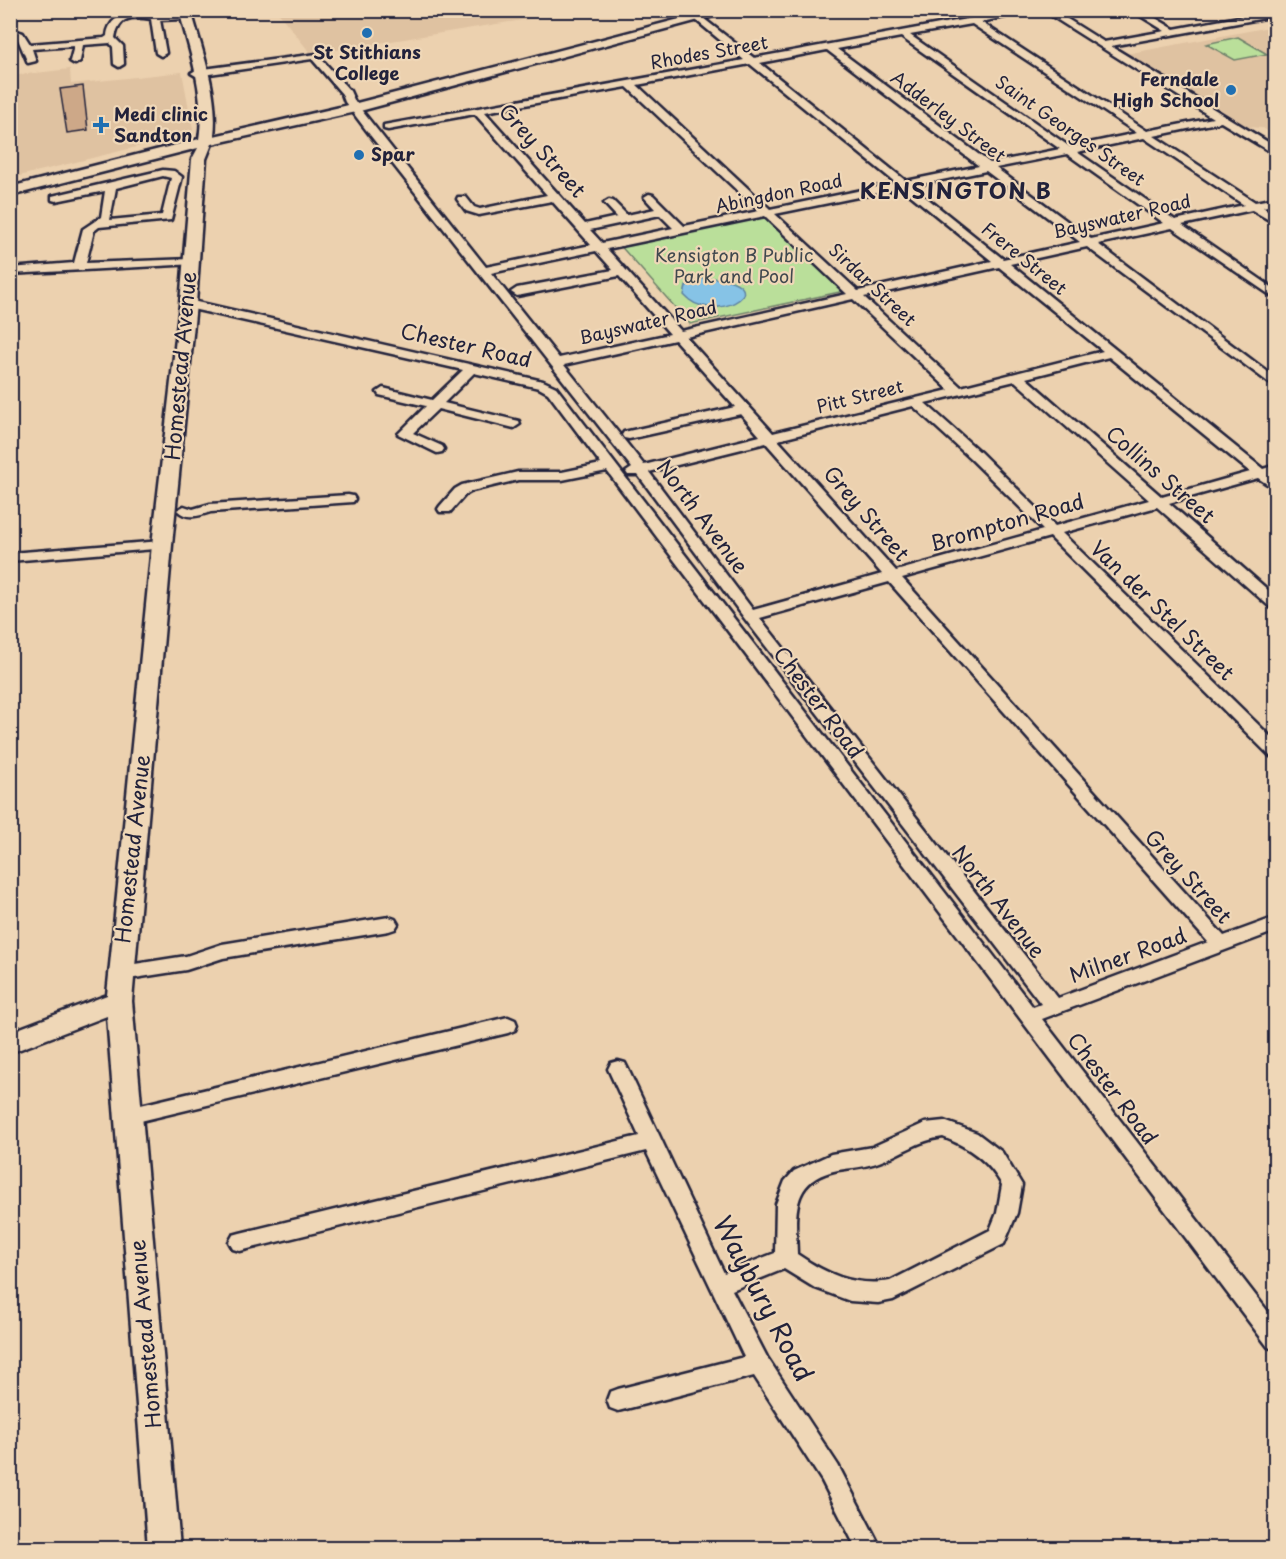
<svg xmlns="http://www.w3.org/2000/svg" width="1286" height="1559" viewBox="0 0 1286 1559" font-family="'Playpen Sans',sans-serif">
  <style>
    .built { fill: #dfc2a1 }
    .green { fill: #badf9a; stroke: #6e806a; stroke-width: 1.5 }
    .water { fill: #86c3e6; stroke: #5e83a2; stroke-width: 1.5 }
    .building { fill: #cda888; stroke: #22223b; stroke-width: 1.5 }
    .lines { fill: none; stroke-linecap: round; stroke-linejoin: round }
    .street-casing { stroke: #22223b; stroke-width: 5 }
    .secondary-casing { stroke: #22223b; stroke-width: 5 }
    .street { fill: #efd7b7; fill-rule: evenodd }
    .secondary { fill: #efd7b7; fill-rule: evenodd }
    .poi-dot { fill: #1f6fb2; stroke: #efd7b7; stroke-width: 2 }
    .labels { text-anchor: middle; stroke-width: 4.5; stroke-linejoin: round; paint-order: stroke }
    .far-poi-label { font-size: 18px; font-weight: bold; fill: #22223b; stroke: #efd7b7; text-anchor: start }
    .far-street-label { font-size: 18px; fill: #22223b; stroke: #efd7b7 }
    .far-park-label { font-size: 18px; fill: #40484e; stroke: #efd7b7 }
    .street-label { font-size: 21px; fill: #22223b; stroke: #efd7b7 }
    .far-district-label { font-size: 22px; font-weight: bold; letter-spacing: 1.5px; fill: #22223b; stroke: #efd7b7 }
    .near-street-label { font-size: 26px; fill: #22223b; stroke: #efd7b7 }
  </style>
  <rect width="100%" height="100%" fill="#ecd1af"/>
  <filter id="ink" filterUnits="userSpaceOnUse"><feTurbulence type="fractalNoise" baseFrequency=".0167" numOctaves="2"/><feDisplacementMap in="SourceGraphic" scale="12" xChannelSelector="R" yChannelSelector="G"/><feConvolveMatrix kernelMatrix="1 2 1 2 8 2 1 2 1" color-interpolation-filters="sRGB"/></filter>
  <g filter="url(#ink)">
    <path class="built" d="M277 11H578L311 54Z
      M1275 26V136L1263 128 1246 127 1126 54Z
      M70 69 71 84 182 72 193 130 177 137 11 178 10 76Z"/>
    <path class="green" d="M1238 37 1267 54 1235 60 1206 44Z
      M769 211 849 290 690 324 617 242Z"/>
    <path class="water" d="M720 278C780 290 710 326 684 295L686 286 700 279Z"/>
    <path class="building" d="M83 86 88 130 67 133 60 89Z"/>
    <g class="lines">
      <g class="street-casing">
        <path id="street" d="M1016 10H1038L981 22 1147 131 1213 118 1042 10H1053L1104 42 1165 31 1131 10H1142L1174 29 1276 10V16L1111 46 1276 147V155L1221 122 1154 136 1255 202 1276 198V204L1263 207 1276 216V224L1252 210 1182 225 1276 290V299L1172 228 1098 244 1276 378V388L1087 247 1010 264 1263 469 1276 465V473L1270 475 1276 479V490L1258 478 1169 503 1276 597V609L1271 608 1157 507 1062 533 1276 742V757L1270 756 1050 537 902 578 1224 936 1276 917V931L1042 1019 1276 1322V1350L1268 1347 607 471 562 480H518L472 491 465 495 450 512H440L438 509 440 506 455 489 462 485 518 472H562L601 464 548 393 539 388 474 373 444 403 519 421 520 424 514 428 438 409 413 433 442 446 444 449 442 452 437 453 398 434 426 406 379 395 377 392 383 388 432 400 463 370 188 308 182 304 188 300 543 381 556 387 1033 1007 1041 1004 745 619 638 475H628L626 472 632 468 370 135 345 102 342 94 312 59 196 76 191 73 196 70 317 54 350 91 355 102 486 267 591 245 552 201 479 215 466 211 457 199 458 197H466L474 207 480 209 547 195 475 114 388 130 384 129V125L744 60 691 16 690 14 694 11 754 58ZM972 24 1137 133 1070 147 910 35ZM901 37 1060 149 990 163 837 49ZM827 50 979 166 906 181 760 63ZM750 64 896 183 770 209 637 85ZM627 87 759 211 684 226 653 195 649 194 644 197 655 209 627 215 613 201 609 200 604 203 617 217 585 224 485 112ZM1144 138 1244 205 1175 220 1077 152ZM1067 154 1164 223 1091 239 996 168ZM986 171 1080 242 1003 259 912 186ZM902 188 992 261 858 291 775 214ZM660 215 673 228 602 243 590 230ZM765 216 847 294 681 331 607 249ZM596 251 613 270 517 288 511 292 517 296 619 276 670 334 559 358 491 273ZM999 267 1103 351 961 387 864 297ZM853 299 949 390 773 433 686 337ZM675 340 735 407 624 432 622 435 624 438 629 439 741 414 760 436 644 465 564 365ZM1109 357 1250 472 1162 497 1026 378ZM1015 381 1149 500 1055 526 980 452 925 403ZM913 406 970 458 1043 530 896 571 778 440ZM766 443 882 574 753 610 649 472ZM889 582 1208 942 1058 998 760 618Z
          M134 12C142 12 183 13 187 16L183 19 160 20 166 53 161 56 156 53 151 19C132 16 119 16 115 38L123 46 124 64 119 67 114 64 113 47 110 43 83 45 80 61 75 64 70 61 74 46 32 49 36 61 28 63 17 37 10 35V29L23 33 30 44 104 38 107 36C108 21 120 14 134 12Z
          M163 170 174 171 182 177 171 220 99 227 94 231 86 263 191 259 195 260V264L10 274V268L74 263 83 229 101 217 105 191 56 201 52 200V196ZM163 176 171 178 162 215 110 220 116 188Z
          M348 495 353 496 355 499 353 502 211 512C199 516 187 520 177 510L184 506 193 509 210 504Z
          M162 541 167 542 169 545 167 548 10 561V553Z
          M389 917 395 919 398 924 395 929 389 931 223 958 186 970 122 980 115 978 113 973 115 968 122 966 186 956 222 944Z
          M508 1017 515 1020 517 1025 515 1030 508 1033 128 1124 121 1122 118 1116 121 1110 128 1108Z
          M618 1061 625 1063 628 1069 724 1273 775 1253 776 1204 785 1181 794 1171 831 1154 872 1147 925 1123 944 1121 977 1133 1002 1152 1022 1185 1017 1213 1004 1244 893 1300 878 1303 850 1301 815 1288 784 1269 732 1290 767 1357 838 1465 881 1548H856L822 1481 754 1376 618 1411 610 1408 607 1400 610 1392 618 1389 744 1357 646 1151 240 1251 233 1249 229 1242 233 1235 240 1233 639 1136 608 1069 611 1063ZM943 1137C969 1147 989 1161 1002 1185L997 1213 990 1230 890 1281C854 1287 826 1274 797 1254 796 1215 789 1180 838 1170 851 1168 866 1167 879 1162 901 1154 919 1140 943 1137Z"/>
      </g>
      <g class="secondary-casing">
        <path id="secondary" d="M179 10H191C202 51 219 94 214 136L353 104 714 10H736L360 111 212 144 206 159 196 304 172 545 132 1001 180 1548H148L107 1016 10 1053V1032L107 995 152 545 180 304 192 159 198 148 10 196V187L199 139C206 95 190 53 179 10Z"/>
      </g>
      <use href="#street" class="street"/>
      <use href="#secondary" class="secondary"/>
    </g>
  </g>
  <g class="poi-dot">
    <circle cx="367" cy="33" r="6"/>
    <circle cx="1231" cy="90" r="6"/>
    <path d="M98 116h6v6h6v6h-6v6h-6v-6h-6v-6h6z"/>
    <circle cx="359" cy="155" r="6"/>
  </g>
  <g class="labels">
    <g class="far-poi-label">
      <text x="367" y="59" text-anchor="middle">St Stithians<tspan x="367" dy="21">College</tspan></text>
      <text x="1219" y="86" text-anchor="end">Ferndale<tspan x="1219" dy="21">High School</tspan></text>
      <text x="114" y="121">Medi clinic<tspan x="114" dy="21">Sandton</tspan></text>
      <text x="371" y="161">Spar</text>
    </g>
    <g class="far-street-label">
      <text transform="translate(709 53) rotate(-10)" y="6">Rhodes Street</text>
      <text transform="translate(948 117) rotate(37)" y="6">Adderley Street</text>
      <text transform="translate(1070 131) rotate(35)" y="6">Saint Georges Street</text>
      <text transform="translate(779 194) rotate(-12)" y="6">Abingdon Road</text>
      <text transform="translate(1122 217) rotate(-13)" y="6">Bayswater Road</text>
      <text transform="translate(1024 259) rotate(39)" y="6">Frere Street</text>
      <text transform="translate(872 285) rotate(43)" y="6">Sirdar Street</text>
      <text transform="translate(648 323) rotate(-13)" y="6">Bayswater Road</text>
      <text transform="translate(860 397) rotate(-14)" y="6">Pitt Street</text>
    </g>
    <g class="far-park-label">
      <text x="734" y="262">Kensigton B Public<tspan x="734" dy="21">Park and Pool</tspan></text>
    </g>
    <g class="street-label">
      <text transform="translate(542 151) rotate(48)" y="7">Grey Street</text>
      <text transform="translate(466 346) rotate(13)" y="7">Chester Road</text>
      <text transform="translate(181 366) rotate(-85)" y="7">Homestead Avenue</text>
      <text transform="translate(1160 475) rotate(41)" y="7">Collins Street</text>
      <text transform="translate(866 514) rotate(49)" y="7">Grey Street</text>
      <text transform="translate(702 517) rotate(53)" y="7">North Avenue</text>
      <text transform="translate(1007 523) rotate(-16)" y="7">Brompton Road</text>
      <text transform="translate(1162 611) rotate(44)" y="7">Van der Stel Street</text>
      <text transform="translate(818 703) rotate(53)" y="7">Chester Road</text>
      <text transform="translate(133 849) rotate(-84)" y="7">Homestead Avenue</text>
      <text transform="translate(1188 877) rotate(48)" y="7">Grey Street</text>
      <text transform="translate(998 902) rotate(52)" y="7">North Avenue</text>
      <text transform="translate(1128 956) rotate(-20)" y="7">Milner Road</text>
      <text transform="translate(1112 1089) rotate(53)" y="7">Chester Road</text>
      <text transform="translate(146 1334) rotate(-95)" y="7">Homestead Avenue</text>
    </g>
    <g class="far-district-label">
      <text x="956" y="199">KENSINGTON B</text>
    </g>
    <g class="near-street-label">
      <text transform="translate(763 1299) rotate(62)" y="9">Waybury Road</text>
    </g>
  </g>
  <rect width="1286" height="1559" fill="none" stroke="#efd7b7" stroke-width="36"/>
  <rect x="18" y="18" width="1250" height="1523" fill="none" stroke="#22223b" stroke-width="2" filter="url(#ink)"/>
</svg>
